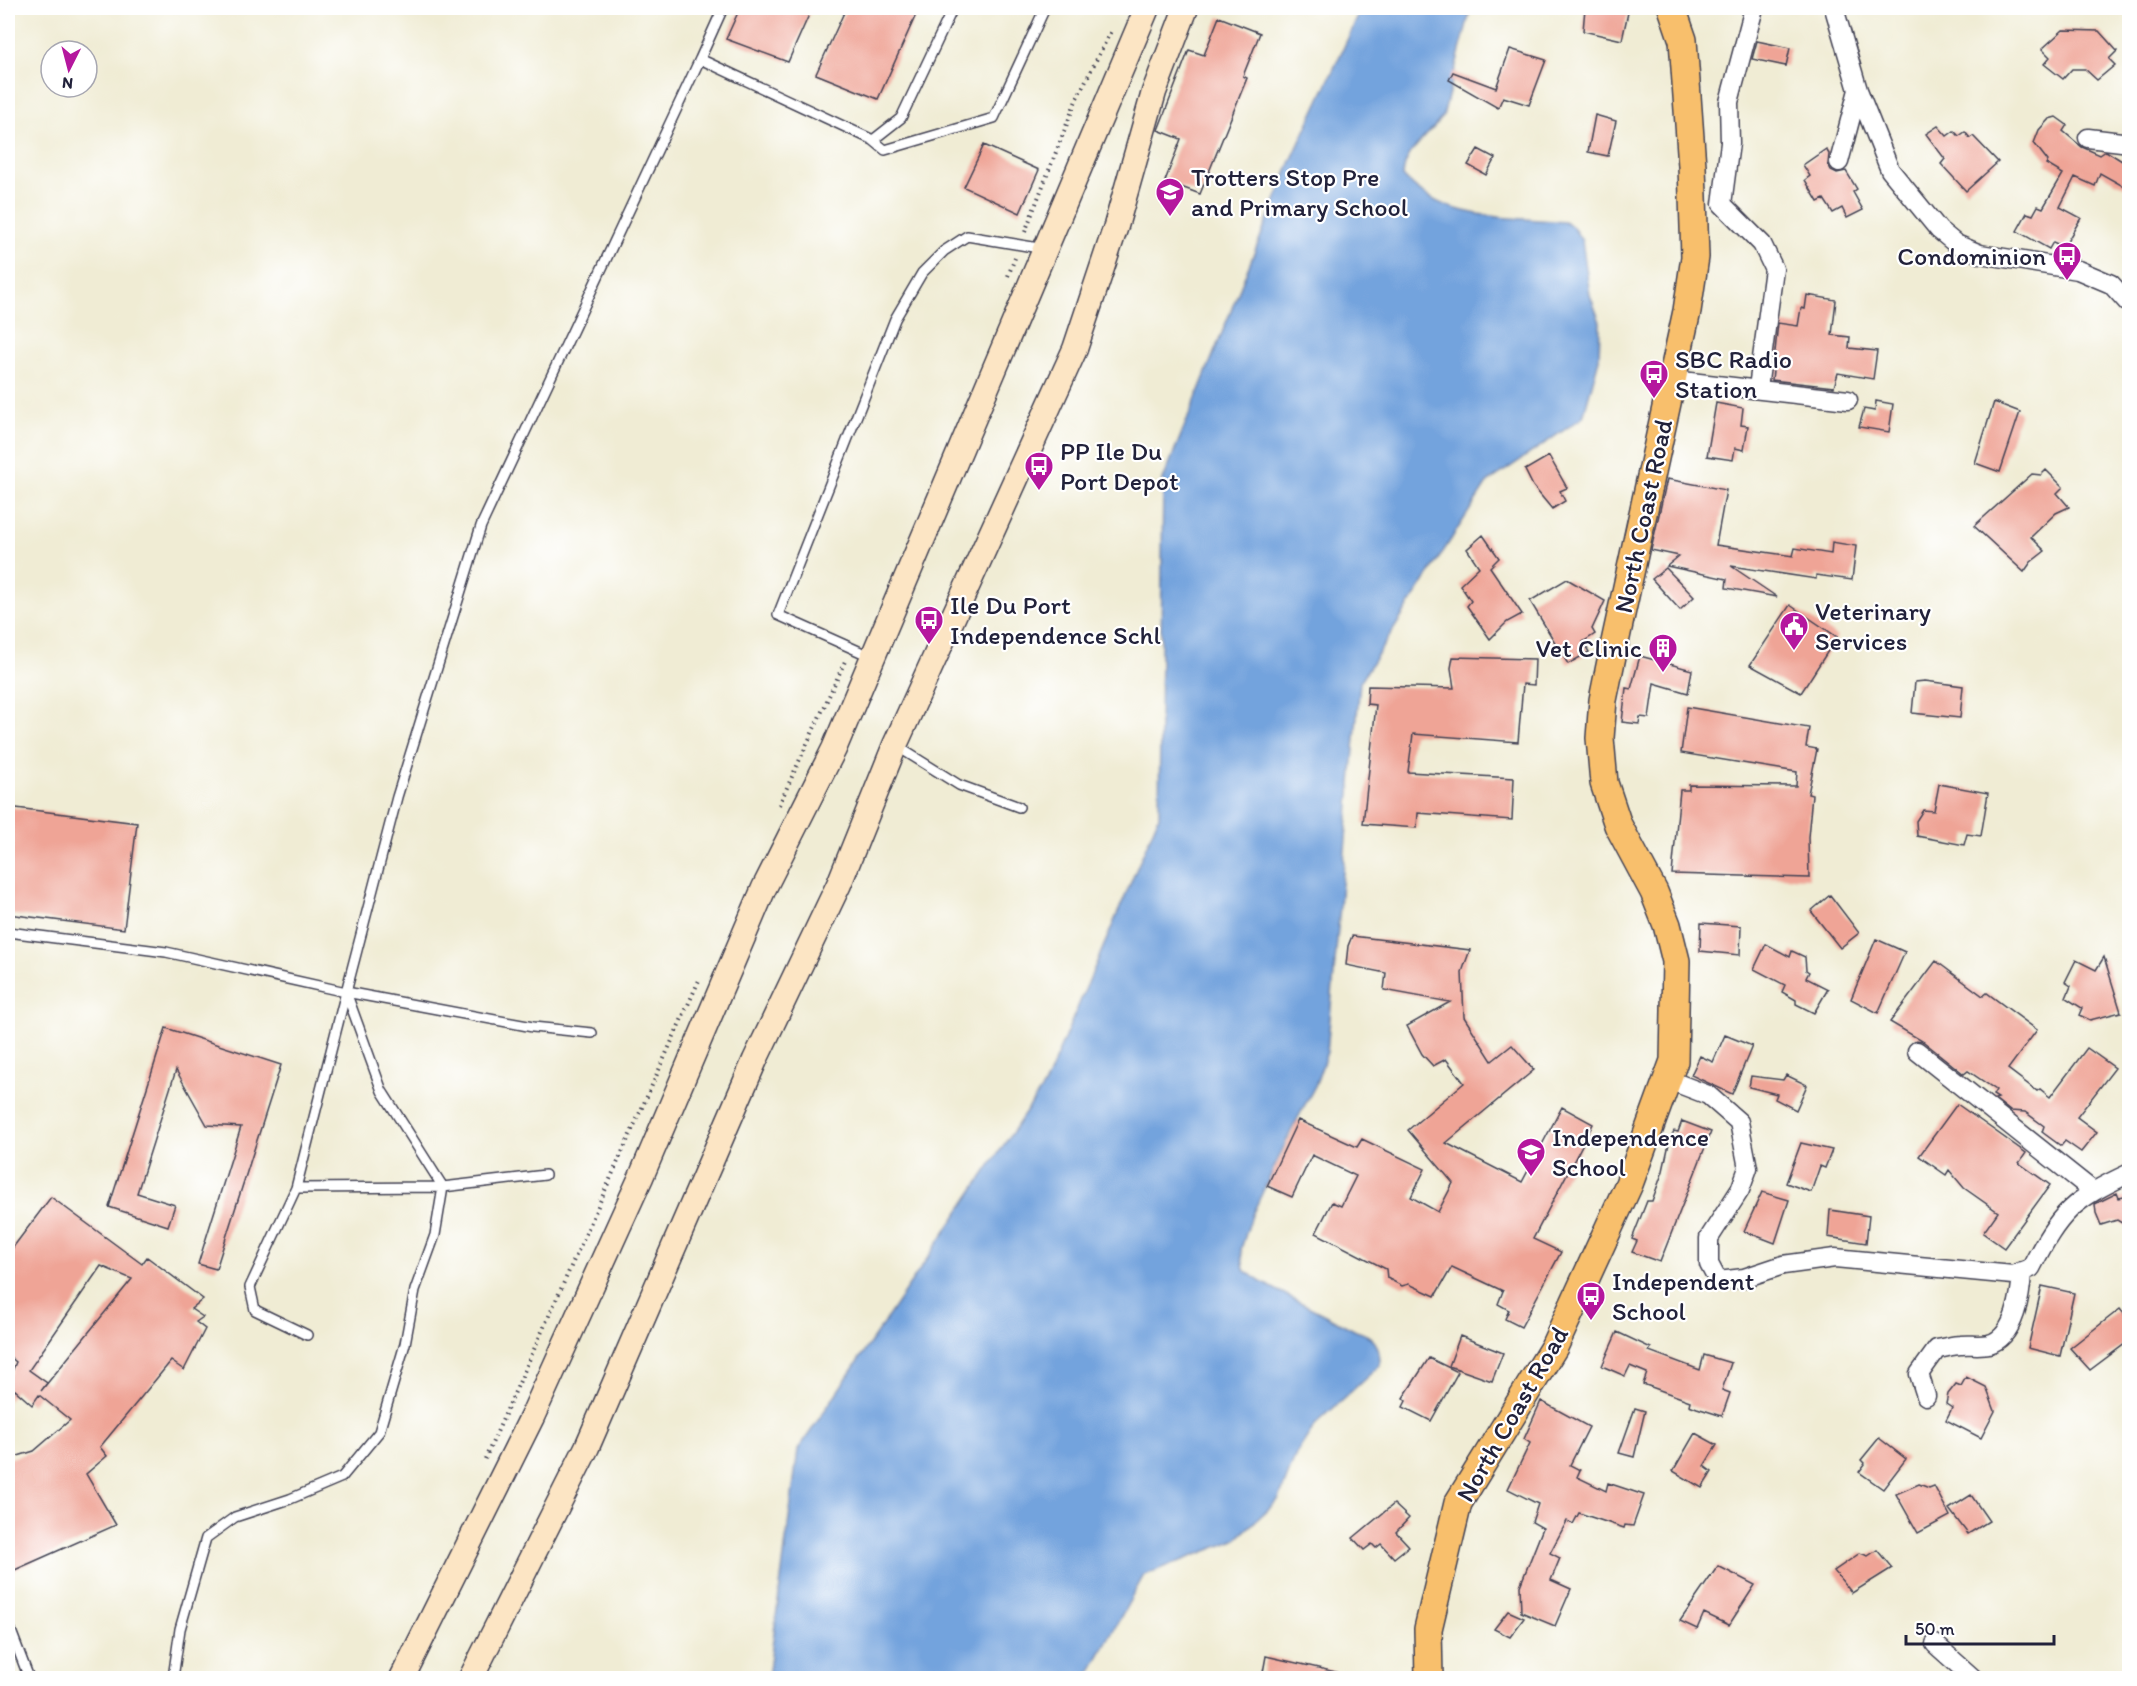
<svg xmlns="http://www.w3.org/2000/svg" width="2137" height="1686" viewBox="0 0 2137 1686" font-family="Itim,sans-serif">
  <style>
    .water { fill: #73a3dd; stroke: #4a628c; stroke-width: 1.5 }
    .building { fill: #efa496; fill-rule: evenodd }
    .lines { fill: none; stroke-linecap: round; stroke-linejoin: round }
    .lane-casing { stroke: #414052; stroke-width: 12 }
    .street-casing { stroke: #414052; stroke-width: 21 }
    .secondary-casing { stroke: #414052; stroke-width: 27 }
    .primary-casing { stroke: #414052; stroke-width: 30 }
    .path { stroke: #414052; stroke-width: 4; stroke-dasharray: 1.5 4.5; stroke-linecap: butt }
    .lane { stroke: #fff; stroke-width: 9 }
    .street { stroke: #fff; stroke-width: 18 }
    .secondary { stroke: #fce5c4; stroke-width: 24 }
    .primary { stroke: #f8bf6c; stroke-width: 27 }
    .labels { text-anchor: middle; stroke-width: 4.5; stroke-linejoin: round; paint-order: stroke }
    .poi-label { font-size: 26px; fill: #22223b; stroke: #fff; text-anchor: start }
    .street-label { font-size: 26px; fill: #22223b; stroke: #fff }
  </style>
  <rect width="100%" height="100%" fill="#fff"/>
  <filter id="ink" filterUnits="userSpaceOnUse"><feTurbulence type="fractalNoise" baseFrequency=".0167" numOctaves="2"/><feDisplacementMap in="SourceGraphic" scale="12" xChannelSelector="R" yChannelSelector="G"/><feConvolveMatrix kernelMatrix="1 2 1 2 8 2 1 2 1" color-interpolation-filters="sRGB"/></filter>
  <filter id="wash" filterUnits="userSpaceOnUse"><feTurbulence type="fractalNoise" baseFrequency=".008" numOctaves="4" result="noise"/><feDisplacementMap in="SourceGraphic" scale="24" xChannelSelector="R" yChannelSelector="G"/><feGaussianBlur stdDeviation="1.35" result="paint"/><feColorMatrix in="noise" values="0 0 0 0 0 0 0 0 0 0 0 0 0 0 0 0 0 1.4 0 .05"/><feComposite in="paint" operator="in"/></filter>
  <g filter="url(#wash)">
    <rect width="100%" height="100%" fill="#f0ecd4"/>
    <path class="water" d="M1362 8H1471L1443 116C1429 137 1404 149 1403 176 1444 222 1507 216 1564 222L1573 227 1582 241 1590 295 1600 322 1599 359 1583 417 1487 483 1360 682 1327 1052 1316 1084 1291 1131 1252 1215 1241 1249 1244 1270 1261 1282 1356 1331C1375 1336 1380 1345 1380 1365L1315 1425 1296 1454 1279 1499 1235 1540 1144 1575 1087 1678H768L798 1450 1045 1084 1159 816 1163 480 1291 161Z"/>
    <g id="blocks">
      <path class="building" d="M740 8H812L788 62 726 39Z
        M846 8H919L878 99 816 74Z
        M1585 8H1629L1622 40 1583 31Z
        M1219 17 1260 33 1243 76 1247 78 1200 194 1165 181 1181 139 1158 130 1189 50 1204 55Z
        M2063 30 2099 31 2117 51 2109 59 2115 65 2097 80 2085 69H2072L2063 79 2044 64 2050 57 2042 49Z
        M1757 41 1790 48 1786 66 1752 59Z
        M1510 49 1546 60 1529 105 1503 97 1498 108 1449 80 1453 72 1496 88Z
        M1595 115 1616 121 1608 156 1588 152Z
        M2056 117 2067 125 2063 131 2082 147 2100 155 2106 151 2130 166V190L2100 173 2095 186 2075 177 2060 207 2081 218 2064 247 2053 242 2049 249 2017 231 2027 213 2033 215 2038 206 2043 208 2063 174 2046 164 2048 161 2034 143 2039 130 2049 119Z
        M1938 126 1947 136 1954 131 1959 136 1965 132 1970 138 1973 136 1998 162 1966 191 1941 164 1945 159 1926 134Z
        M984 145 1039 170 1020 213 964 187Z
        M1478 149 1495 158 1486 175 1468 165Z
        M1826 149 1829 154 1828 164 1831 170 1837 173 1846 171 1857 189 1853 192 1863 210 1847 218 1842 208 1833 213 1824 199 1818 202 1805 180 1810 176 1803 165Z
        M1807 295 1836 300 1832 335 1850 337 1849 348 1877 351 1873 379 1838 373 1834 387 1772 380 1778 323 1798 326 1801 308 1805 309Z
        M1876 401 1893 404 1889 432 1859 427 1864 409 1875 411Z
        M1994 402 2020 412 2000 472 1975 463Z
        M1716 403 1743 408 1741 425 1748 426 1744 450 1735 448 1733 460 1707 456Z
        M1549 456 1567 488 1560 491 1565 501 1552 509 1533 486 1525 470Z
        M2046 470 2063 487 2057 493 2069 507 2056 513 2031 537 2045 551 2031 562 2024 572 1974 526 2032 474 2041 475Z
        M1667 479 1726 490 1716 545 1793 556 1795 548 1831 554 1832 542 1856 546 1852 580 1816 575V579L1731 566 1777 597 1726 588 1727 579 1667 566 1679 556 1651 550Z
        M1483 535 1499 558 1490 567 1522 614 1507 622 1490 639 1467 606 1471 601 1460 585 1479 567 1467 549Z
        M1666 568 1694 597 1680 610 1652 579Z
        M1567 579 1605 601 1592 629 1595 634 1583 642 1589 652 1568 664 1530 601Z
        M1790 605 1837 637 1801 693 1750 665Z
        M1640 656 1692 670 1688 693 1654 683 1649 718 1640 717 1639 724 1622 722 1626 688 1631 689Z
        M1453 657 1535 659 1534 685 1523 684 1518 742 1413 734 1408 772 1514 778 1512 820 1418 813 1417 828 1363 824 1376 705 1367 704 1368 686 1454 688 1451 668Z
        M1925 681 1963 686 1960 718 1912 713 1915 682Z
        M1687 707 1809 728 1806 747 1817 749 1808 794 1812 795 1808 837 1809 878 1672 874 1680 790H1689V785L1796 786 1797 772 1681 753Z
        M1939 784 1988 793 1981 836 1967 834 1964 845 1917 836 1916 821 1923 810 1934 811Z
        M8 807 137 823 124 929 8 914Z
        M1830 895 1859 933 1840 948 1811 911Z
        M1701 923 1741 926 1740 955 1700 951Z
        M1352 936 1470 950 1462 972 1464 1017 1492 1061 1512 1045 1534 1070 1446 1143 1522 1182 1562 1107 1593 1124 1533 1239 1561 1252 1521 1327 1505 1319 1509 1310 1498 1304 1503 1291 1452 1267 1435 1296 1409 1284 1402 1286 1387 1278 1386 1269 1316 1233 1332 1202 1341 1206 1356 1176 1312 1155 1292 1197 1267 1186 1298 1120 1357 1147 1362 1139 1425 1169 1411 1197 1438 1212 1453 1183 1408 1130 1464 1083 1446 1059 1433 1066 1422 1054 1407 1026 1450 1002 1384 990 1386 973 1346 965 1348 946Z
        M1876 939 1905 952 1878 1013 1851 999Z
        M1766 944 1790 957 1792 951 1805 957 1806 970 1809 972 1806 978 1828 989 1814 1013 1796 1004V1000L1782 992 1785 985 1754 969Z
        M2104 957 2121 1012 2090 1020 2079 1015 2082 1008 2066 998 2071 986 2065 982 2076 960 2096 970Z
        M1936 961 1983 996 1987 993 2037 1030 2008 1069 2037 1091 2040 1089 2050 1097 2087 1048 2115 1068 2077 1117 2097 1132 2081 1152 2065 1141 2061 1146 2042 1132 2044 1126 2025 1112 2010 1111 1995 1099 1998 1098 1993 1095 1996 1090 1968 1071 1964 1074 1924 1042 1890 1022Z
        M166 1028 281 1065 216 1269 198 1264 241 1127 207 1125 176 1070 137 1193 175 1205 168 1226 109 1207Z
        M1725 1035 1752 1046 1732 1094 1691 1075 1700 1056 1713 1062Z
        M1786 1075 1807 1085 1796 1110 1775 1099 1777 1094 1749 1087 1751 1076 1783 1080Z
        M1957 1104 2026 1153 2019 1163 2050 1185 2004 1248 1983 1233 1998 1212 1964 1188 1949 1170 1946 1175 1919 1156Z
        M1682 1121 1711 1132 1660 1262 1632 1252 1637 1241 1632 1239 1647 1201H1652L1663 1171 1670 1139 1674 1131 1678 1132Z
        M1801 1143 1832 1150 1825 1168 1820 1166 1811 1192 1786 1183Z
        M1762 1192 1789 1200 1775 1243 1744 1231Z
        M2117 1193 2119 1198 2130 1196V1228L2117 1220 2101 1225 2096 1213 2095 1204Z
        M51 1197 142 1264 147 1257 203 1299 191 1309 203 1317 196 1322 205 1329 184 1370 171 1361 100 1447 107 1456 86 1474 116 1525 8 1573V1459L34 1451 70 1420 39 1395 32 1405 15 1390 8 1401V1381L16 1362 8 1355V1254ZM101 1266 132 1279 41 1391 47 1383 29 1370Z
        M1830 1210 1869 1216 1866 1243 1828 1237Z
        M2042 1286 2074 1293 2060 1356 2028 1348Z
        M2120 1309 2130 1321V1340L2090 1370 2070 1348Z
        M1617 1332 1651 1348 1649 1351 1700 1370 1704 1355 1731 1363 1722 1390 1730 1393 1722 1416 1697 1408 1689 1405 1690 1401 1643 1384 1647 1373 1630 1366 1625 1376 1602 1366Z
        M1460 1336 1503 1353 1492 1381 1449 1366Z
        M1429 1358 1458 1372 1431 1421 1403 1407 1406 1401 1403 1398Z
        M1966 1377 1986 1387 1995 1411 1981 1438 1946 1420 1952 1408 1946 1404 1948 1394 1956 1384 1961 1386Z
        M1541 1401 1589 1427 1570 1465 1580 1470 1577 1477 1606 1491 1608 1483 1644 1495 1633 1526 1625 1525 1624 1528 1579 1513 1573 1524 1567 1521 1550 1553 1560 1558 1551 1580 1571 1589 1555 1626 1521 1612 1520 1586 1543 1528 1532 1522 1538 1504 1508 1489 1530 1443 1524 1439Z
        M1635 1408 1645 1411 1634 1457 1619 1453Z
        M1695 1433 1717 1445 1704 1466 1712 1472 1702 1488 1673 1471Z
        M1879 1438 1906 1459 1883 1489 1859 1472 1865 1464 1861 1460Z
        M1919 1484 1929 1488 1934 1486 1950 1516 1918 1533 1896 1494Z
        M1971 1495 1989 1521 1968 1534 1949 1509Z
        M1394 1504 1409 1518 1396 1532 1409 1546 1394 1558 1381 1544 1376 1548 1372 1544 1364 1550 1353 1538Z
        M1877 1550 1892 1568 1852 1593 1834 1571 1860 1553 1868 1556Z
        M1718 1566 1755 1585 1729 1625 1704 1613 1697 1629 1680 1621Z
        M1508 1611 1524 1618 1510 1637 1494 1629Z
        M1266 1656 1336 1672 1335 1678H1262Z"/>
    </g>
  </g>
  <g filter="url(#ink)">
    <use href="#blocks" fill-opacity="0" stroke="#414052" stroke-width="1.5"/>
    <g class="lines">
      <g class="lane-casing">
        <path id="lane" d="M723 8 700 59 873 140 901 118 953 8
          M873 140 885 150 994 118 1045 8
          M872 657 778 615 895 319 922 273 944 251 967 236 1045 249
          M895 745 959 785 1019 807
          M8 932 166 952 346 992 382 1091 443 1187 545 1175
          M592 1033 533 1027 346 992 397 797 481 526 700 59
          M296 1188 346 992
          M8 1623 29 1678
          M173 1678 180 1629 206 1538 235 1517 290 1499 342 1477 379 1432 405 1344 415 1290 435 1235 443 1187 296 1188 250 1287 255 1310 307 1335"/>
      </g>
      <g class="street-casing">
        <path id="street" d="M1754 8 1729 102 1730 143 1722 204 1762 244 1774 269 1758 388
          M1834 8 1858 90 1890 170 1939 230 1956 244 1980 254 2078 270 2111 284 2130 305
          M2088 138 2130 143
          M1839 162 1858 90
          M1673 380 1848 400
          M1917 1051 2093 1191
          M1669 1080 1708 1095 1739 1122 1748 1168 1740 1190 1709 1238V1264L1718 1281 1744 1278 1783 1265 1835 1258 2013 1275 2031 1268C2060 1212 2072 1200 2130 1173
          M1926 1396 1919 1374 1937 1349C1945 1348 1953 1345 1961 1345 1970 1344 1979 1346 1989 1344 2015 1337 2021 1294 2022 1271
          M1935 1644 1973 1678"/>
      </g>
      <g class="secondary-casing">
        <path id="secondary" d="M402 1678 532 1417 641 1177 764 888 834 749 1147 8
          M471 1678 587 1447 755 1060 839 884 895 745 1075 349 1116 226 1154 92 1186 8"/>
      </g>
      <g class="primary-casing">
        <path id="primary" d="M1429 1678 1428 1629 1458 1503 1554 1347 1629 1184 1674 1061 1676 961 1667 925 1654 892 1618 825 1604 783 1600 738 1603 700 1612 656 1687 311 1695 257 1692 166 1683 40 1672 8"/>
      </g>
      <path class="path" d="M1025 232 1077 98 1112 29
        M1008 276 1015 258
        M779 805 846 659
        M485 1459 700 978"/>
      <use href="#lane" class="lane"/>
      <use href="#street" class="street"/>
      <use href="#secondary" class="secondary"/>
      <use href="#primary" class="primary"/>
    </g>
  </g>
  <defs>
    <g id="school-pin" transform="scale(1.5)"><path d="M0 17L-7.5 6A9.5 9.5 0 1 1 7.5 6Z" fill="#b5179e" stroke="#fff"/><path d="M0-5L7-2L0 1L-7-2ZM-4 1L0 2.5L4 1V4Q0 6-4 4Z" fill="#fff"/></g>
    <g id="bus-pin" transform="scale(1.5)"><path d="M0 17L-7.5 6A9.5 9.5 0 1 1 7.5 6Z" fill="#b5179e" stroke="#fff"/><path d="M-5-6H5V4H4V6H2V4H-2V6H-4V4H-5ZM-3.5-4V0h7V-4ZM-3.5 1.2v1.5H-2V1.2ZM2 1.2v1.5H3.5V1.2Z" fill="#fff"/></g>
    <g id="civic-pin" transform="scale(1.5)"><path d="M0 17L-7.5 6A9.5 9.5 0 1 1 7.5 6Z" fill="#b5179e" stroke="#fff"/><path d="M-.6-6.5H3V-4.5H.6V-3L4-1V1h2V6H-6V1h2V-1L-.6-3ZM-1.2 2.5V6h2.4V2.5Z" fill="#fff"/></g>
    <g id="building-pin" transform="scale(1.5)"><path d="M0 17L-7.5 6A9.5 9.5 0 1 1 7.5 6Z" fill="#b5179e" stroke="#fff"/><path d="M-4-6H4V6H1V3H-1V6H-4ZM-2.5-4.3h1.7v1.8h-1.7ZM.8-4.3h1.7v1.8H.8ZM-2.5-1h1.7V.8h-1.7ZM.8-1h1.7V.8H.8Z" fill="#fff"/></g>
  </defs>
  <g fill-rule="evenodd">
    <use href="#school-pin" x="1170" y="192"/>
    <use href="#bus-pin" x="2067" y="256"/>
    <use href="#bus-pin" x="1654" y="374"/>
    <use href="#bus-pin" x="1039" y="466"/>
    <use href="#bus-pin" x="929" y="620"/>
    <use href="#civic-pin" x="1794" y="626"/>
    <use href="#building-pin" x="1663" y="648"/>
    <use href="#school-pin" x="1531" y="1152"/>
    <use href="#bus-pin" x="1591" y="1296"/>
  </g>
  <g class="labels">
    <g class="poi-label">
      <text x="1191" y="186">Trotters Stop Pre<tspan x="1191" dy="30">and Primary School</tspan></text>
      <text x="2046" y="265" text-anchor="end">Condominion</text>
      <text x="1675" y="368">SBC Radio<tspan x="1675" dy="30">Station</tspan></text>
      <text x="1060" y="460">PP Ile Du<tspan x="1060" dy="30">Port Depot</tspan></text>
      <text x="950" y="614">Ile Du Port<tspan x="950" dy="30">Independence Schl</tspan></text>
      <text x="1815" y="620">Veterinary<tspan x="1815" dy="30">Services</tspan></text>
      <text x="1642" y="657" text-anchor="end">Vet Clinic</text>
      <text x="1552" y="1146">Independence<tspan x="1552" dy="30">School</tspan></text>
      <text x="1612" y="1290">Independent<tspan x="1612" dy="30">School</tspan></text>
    </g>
    <g class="street-label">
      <text transform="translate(1643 516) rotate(-78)" y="9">North Coast Road</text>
      <text transform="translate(1512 1414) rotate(-60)" y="9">North Coast Road</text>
    </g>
  </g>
  <rect width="2137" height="1686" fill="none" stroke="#fff" stroke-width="30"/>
  <g transform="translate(69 69) rotate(186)"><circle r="28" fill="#ffffff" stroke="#a7a7b1" stroke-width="1.5"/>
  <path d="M0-4.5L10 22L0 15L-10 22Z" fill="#b5179e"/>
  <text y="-9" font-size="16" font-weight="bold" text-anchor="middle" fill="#22223b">N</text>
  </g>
  <path d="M1906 1635v9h148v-9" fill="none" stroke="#22223b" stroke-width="3"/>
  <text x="1915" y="1635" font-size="18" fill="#22223b" stroke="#ffffff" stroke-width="4.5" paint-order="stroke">50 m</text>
</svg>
